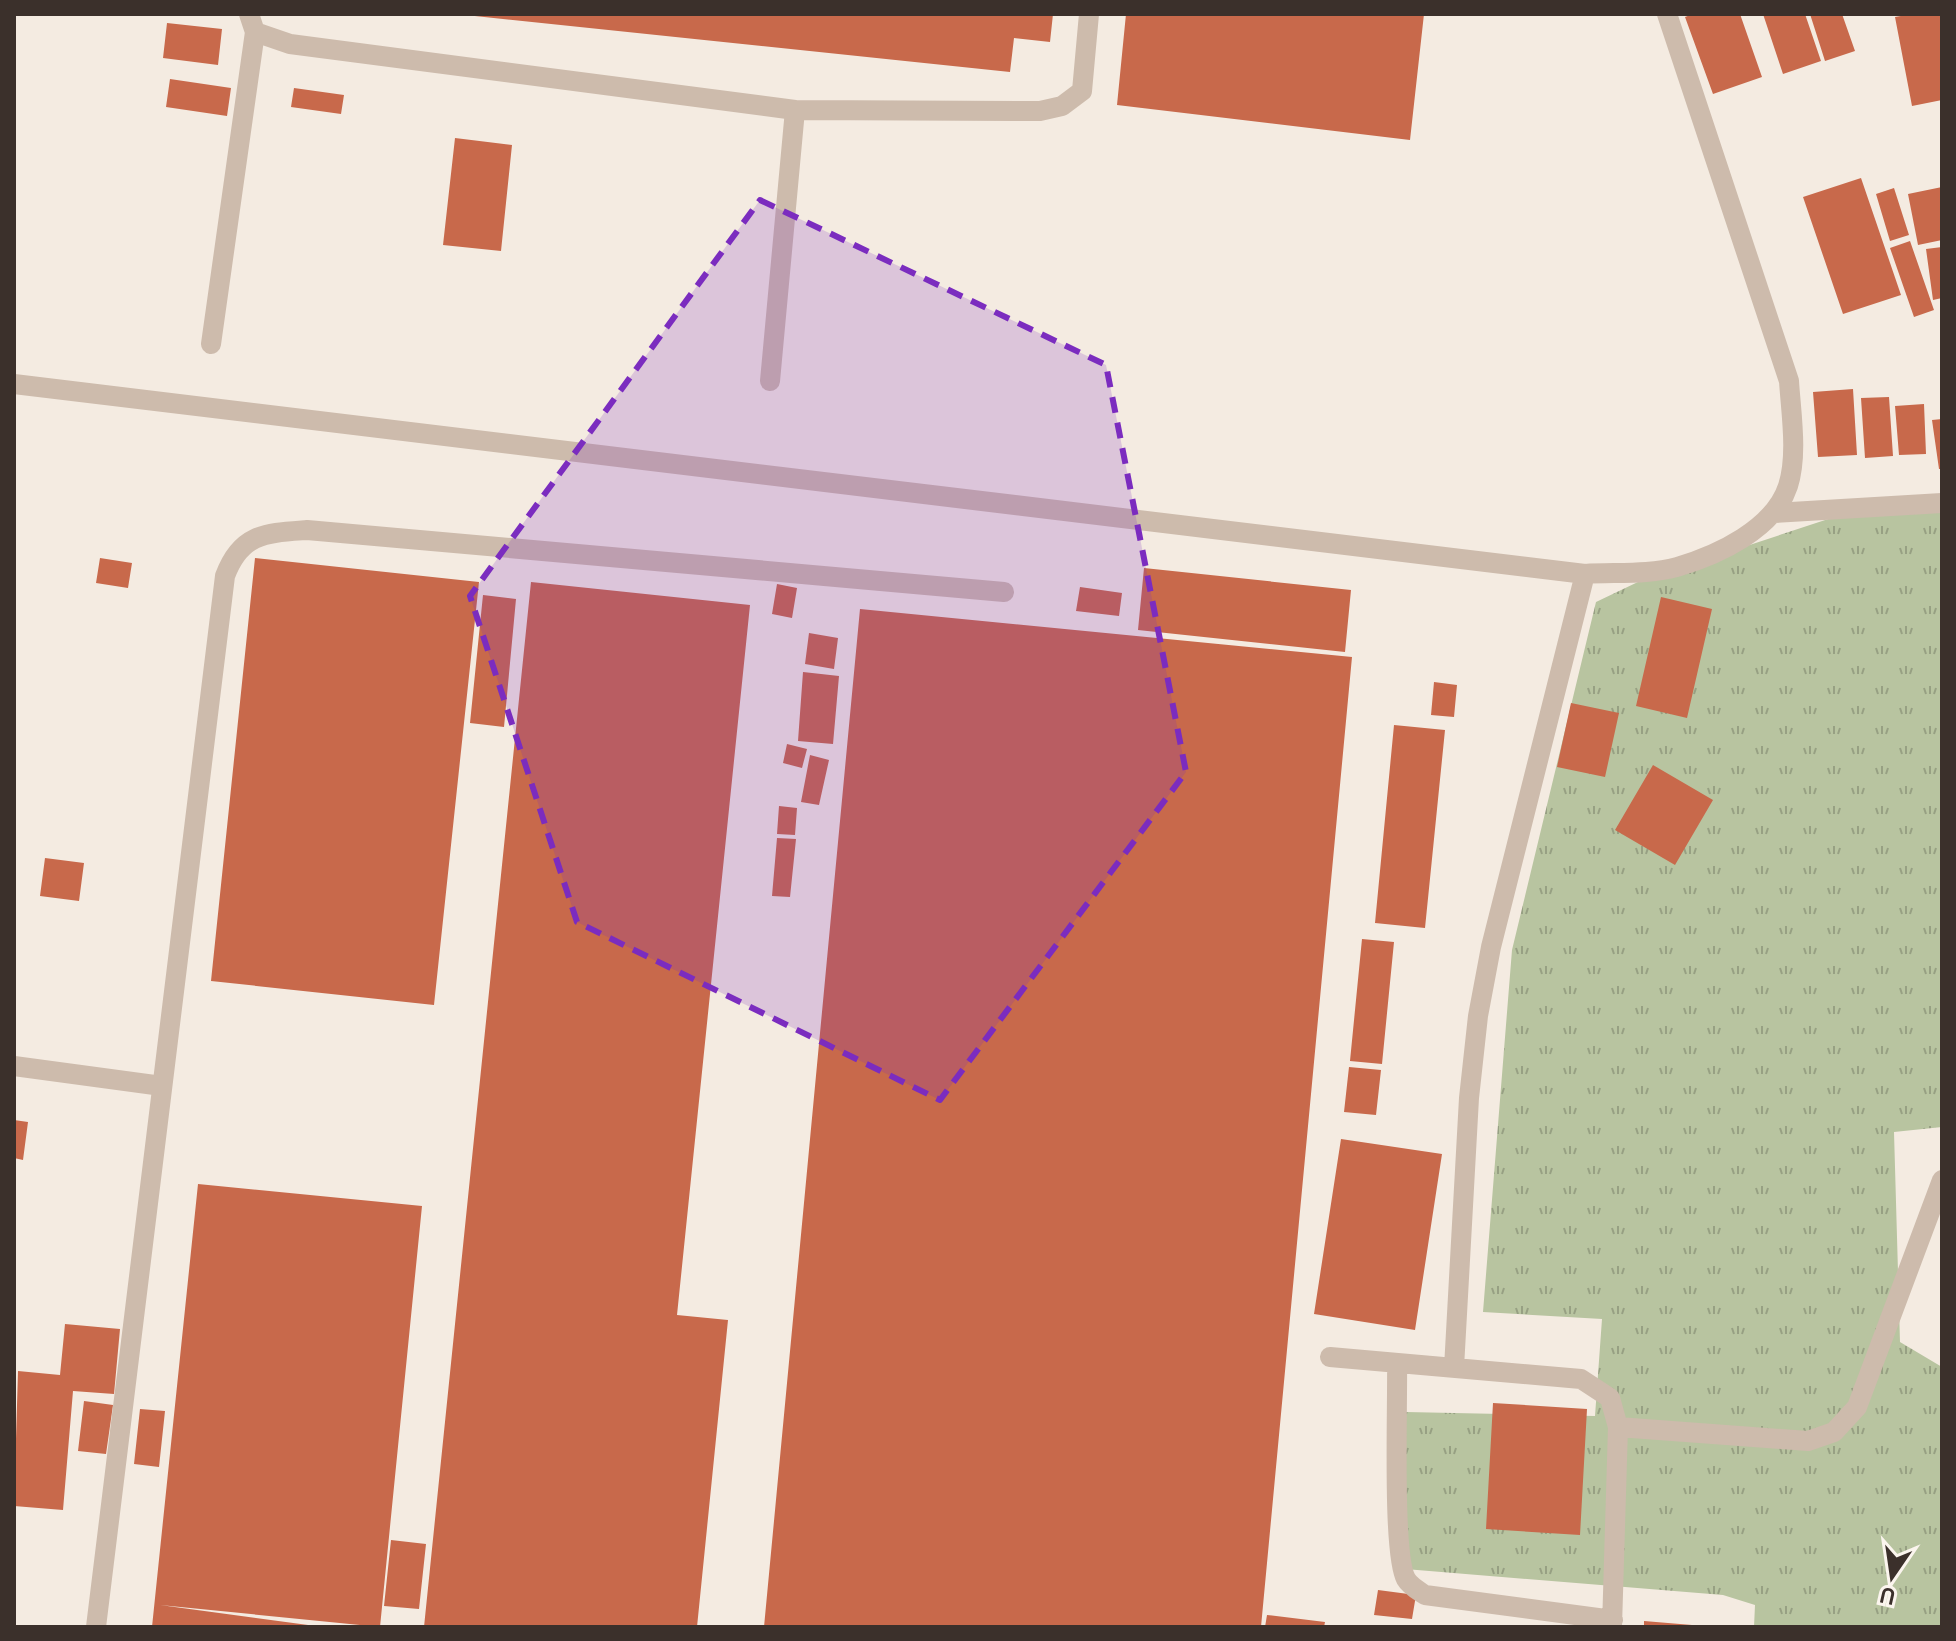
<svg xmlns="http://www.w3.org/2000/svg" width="1956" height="1641" viewBox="0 0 1956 1641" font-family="'Space Grotesk',sans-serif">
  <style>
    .grass { fill: url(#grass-tufts) }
    .building { fill: #c8694b }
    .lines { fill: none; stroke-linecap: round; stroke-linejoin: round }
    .minor { stroke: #cdbbac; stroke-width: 20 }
    .marked { fill: #7b2cbf; fill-opacity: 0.2; stroke: #7b2cbf; stroke-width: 6; stroke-dasharray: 16 10; stroke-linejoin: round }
  </style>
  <defs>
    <pattern id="grass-tufts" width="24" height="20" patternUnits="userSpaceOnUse" patternTransform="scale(2)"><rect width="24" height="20" fill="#b8c4a0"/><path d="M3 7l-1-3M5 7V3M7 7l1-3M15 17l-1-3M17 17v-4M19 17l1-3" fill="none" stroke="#97a083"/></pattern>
  </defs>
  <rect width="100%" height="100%" fill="#f4ebe1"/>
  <path class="grass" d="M1942 497V1127L1894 1132 1900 1342 1942 1367V1627H1754L1755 1605 1723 1595 1405 1569 1406 1412 1595 1416 1602 1319 1483 1312 1512 950 1596 602 1640 581 1886 500Z"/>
  <path class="building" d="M456 14H1053L1050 42 1014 38 1010 72Z
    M1126 14H1424L1410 140 1117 105Z
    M1693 14H1740L1762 77 1713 94 1685 17Z
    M1763 14H1805L1821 61 1783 74Z
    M1810 14H1842L1855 51 1825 61Z
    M1912 14H1942V100L1912 106 1895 17Z
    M167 23 222 29 218 65 163 58Z
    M170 79 231 88 227 116 166 107Z
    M294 88 344 95 341 114 291 107Z
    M455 138 512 145 501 251 443 245Z
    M1861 178 1901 295 1843 314 1803 197Z
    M1942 187V240L1918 245 1908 194Z
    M1894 188 1909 235 1890 241 1876 194Z
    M1910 241 1934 310 1914 317 1890 248Z
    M1942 247V298L1933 300 1926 249Z
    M1853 389 1857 455 1818 457 1813 392Z
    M1889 397 1893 456 1865 458 1861 398Z
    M1924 404 1926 454 1899 455 1895 406Z
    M1942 419V469H1939L1932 420Z
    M100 558 132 563 128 588 96 583Z
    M255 558 479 582 434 1005 211 981Z
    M1144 568 1351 590 1345 652 1138 630Z
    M531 582 750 605 677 1315 728 1320 697 1627H424Z
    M777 584 797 588 792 618 772 614Z
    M1080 587 1122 593 1119 616 1076 611Z
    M483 595 516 599 504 727 470 723Z
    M1661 597 1712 609 1687 718 1636 706Z
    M860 609 1352 657 1261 1627H764Z
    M809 633 838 638 834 669 805 664Z
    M803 672 839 676 833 744 798 741Z
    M1434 682 1457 685 1454 717 1431 715Z
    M1571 703 1619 713 1605 777 1557 767Z
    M1394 725 1445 730 1425 928 1375 923Z
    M787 744 807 749 802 768 783 763Z
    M810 755 829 760 819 805 801 802Z
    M1653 765 1713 800 1675 865 1615 830Z
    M779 806 797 808 795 835 777 834Z
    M777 838 796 839 790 897 772 896Z
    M45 858 84 863 79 901 40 896Z
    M1362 939 1394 942 1382 1064 1350 1061Z
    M1349 1067 1381 1070 1376 1115 1344 1112Z
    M14 1120 28 1122 23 1160 14 1158Z
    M1341 1139 1442 1154 1415 1330 1314 1314Z
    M198 1184 422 1206 380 1627 160 1605 323 1627H152Z
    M65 1324 120 1329 114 1394 73 1391 63 1510 14 1506 18 1371 60 1375Z
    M84 1401 113 1405 106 1454 78 1451Z
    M1493 1403 1587 1409 1580 1535 1486 1529Z
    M140 1409 165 1411 159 1467 134 1464Z
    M391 1540 426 1544 419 1609 384 1606Z
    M1378 1590 1416 1595 1412 1619 1374 1615Z
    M1267 1615 1325 1622 1324 1627H1265Z
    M1644 1621 1692 1625V1627H1644Z"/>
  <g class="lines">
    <path class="minor" d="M249 14 255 32 290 44 795 110
      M211 344 255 32
      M770 381 795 110 1040 111 1062 106 1082 91 1089 14
      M14 384 1585 574C1614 572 1649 575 1677 567 1718 555 1774 529 1788 486 1798 455 1791 413 1789 381L1667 14
      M1774 513 1942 503
      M14 1066 162 1086
      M1330 1357 1581 1379 1610 1398 1618 1427 1612 1627
      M1397 1363C1398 1401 1392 1554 1406 1579 1410 1586 1419 1591 1425 1595L1613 1620
      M1454 1368 1469 1098 1478 1016 1491 947 1585 574
      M1618 1427 1808 1441 1834 1432 1857 1407 1942 1180
      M96 1627 225 576C241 533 266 533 307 530L1004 592"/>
  </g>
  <path class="marked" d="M760 200 1106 365 1186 772 940 1100 577 922 470 596Z"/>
  <rect width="1956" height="1641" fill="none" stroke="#3b302b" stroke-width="32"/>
  <g transform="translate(1892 1577) rotate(193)" stroke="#fbf5ee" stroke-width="6" paint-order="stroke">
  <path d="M0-6L14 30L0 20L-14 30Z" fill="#3b302b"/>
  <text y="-12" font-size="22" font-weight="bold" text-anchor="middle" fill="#3b302b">U</text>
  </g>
</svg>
